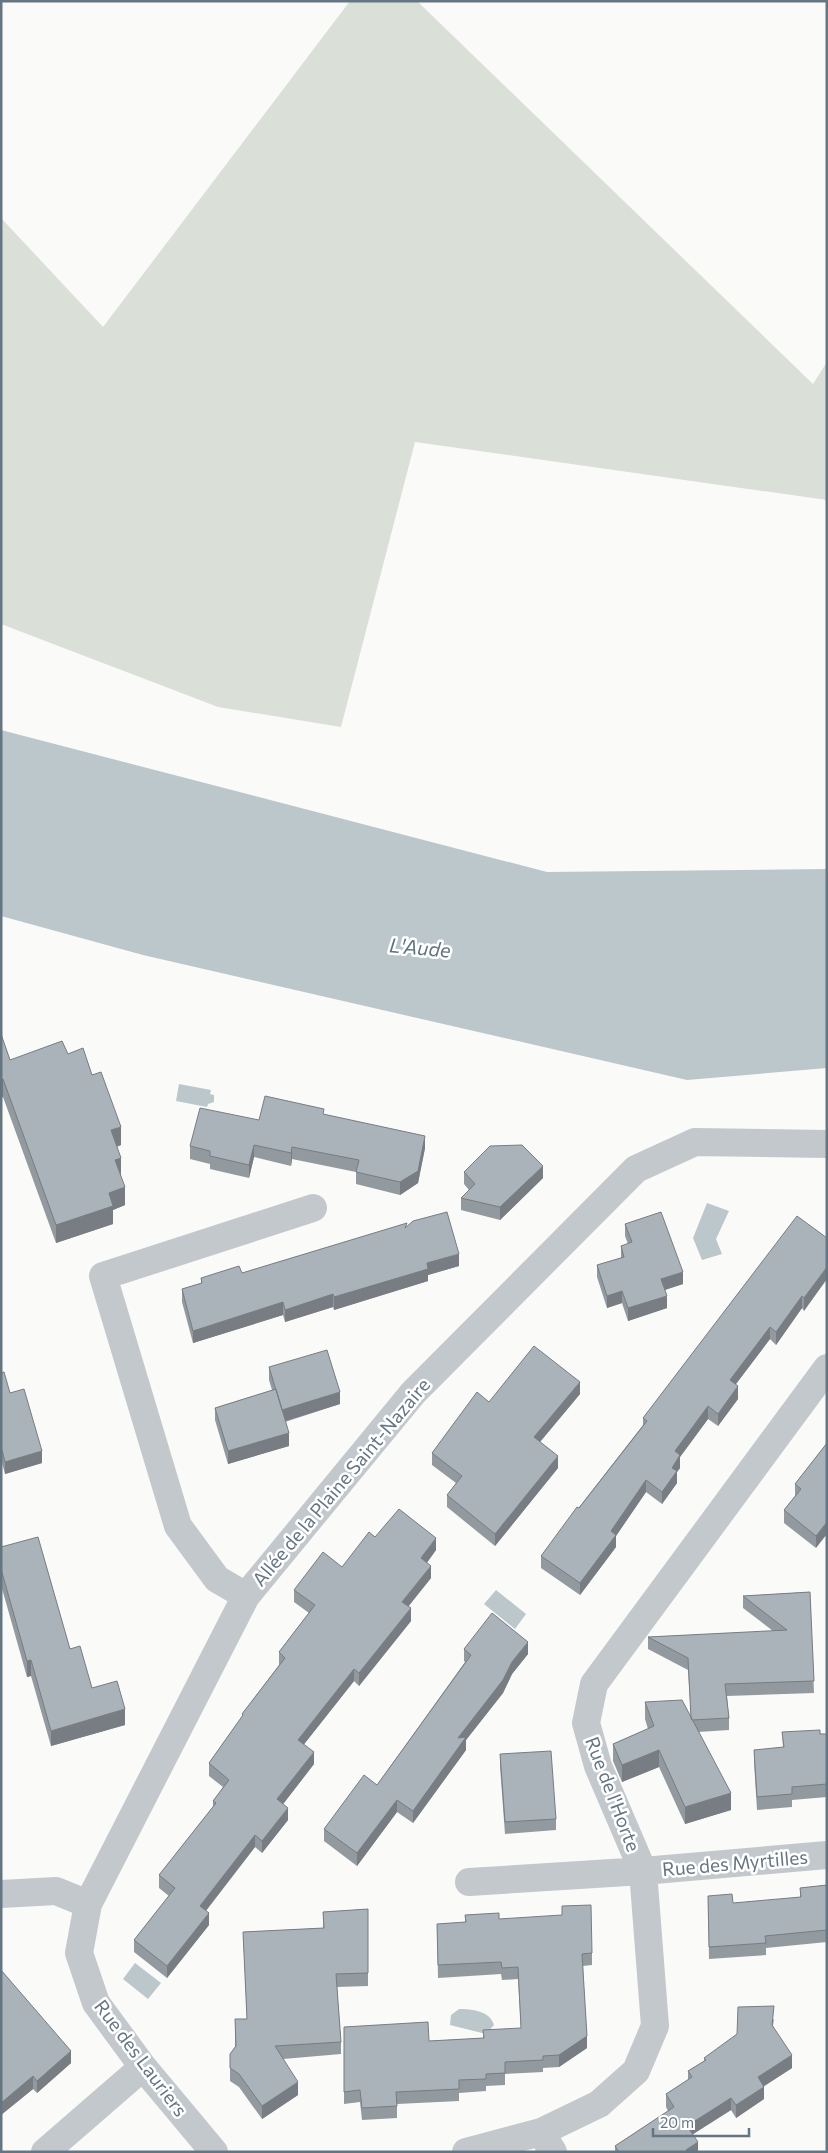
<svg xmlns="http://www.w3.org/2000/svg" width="828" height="2153" viewBox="0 0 828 2153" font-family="Commissioner,sans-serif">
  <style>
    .green { fill: #dadfd7 }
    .water { fill: #bbc7cb }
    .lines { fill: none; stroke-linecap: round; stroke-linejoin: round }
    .minor { stroke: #c3c8cc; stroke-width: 28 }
    .wall { fill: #929a9f }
    .shaded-wall { fill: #777d82 }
    .building { fill: #aab3b9; stroke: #777d82 }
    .labels { text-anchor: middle; stroke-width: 5; stroke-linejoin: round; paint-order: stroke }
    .street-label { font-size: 19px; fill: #657683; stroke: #fff }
    .water-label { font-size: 20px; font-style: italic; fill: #60757c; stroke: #fff }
  </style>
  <rect width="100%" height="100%" fill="#fafaf8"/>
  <path class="green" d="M350 1H417L813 384 827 362V500L415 442 341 727 218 707 1 624V218L103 327Z"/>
  <path class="water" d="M1 730 547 872 827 869V1068L687 1080 143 955 1 916Z
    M179 1084 211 1090 210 1094 214 1095V1102L208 1104 207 1107 176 1101Z
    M707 1203 729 1211 716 1239 722 1254 702 1260 693 1238Z
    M496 1590 526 1614 515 1629 484 1604Z
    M135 1963 161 1983 148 1999 123 1979Z
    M459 2009C472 2009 490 2011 494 2025L486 2034 450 2025 451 2015Z"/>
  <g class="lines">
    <path class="minor" d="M246 1596 217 1579 178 1526 103 1276 313 1208
      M469 1882 643 1871 827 1855
      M1 1894 56 1891 88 1904
      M541 2132 553 2152
      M45 2152 143 2067
      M214 2152 143 2067 96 2003 79 1953 88 1904 246 1596 413 1393 636 1169 695 1142 827 1144
      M466 2152 541 2132 599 2104 636 2071 655 2026 643 1871 598 1766 586 1723 594 1684 827 1368"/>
  </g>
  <path class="wall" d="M1 1034 10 1060 68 1054 92 1075 121 1145 117 1147 125 1205 113 1210V1224L56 1243 3 1097Z
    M324 1114 425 1148 418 1183 400 1195 356 1184V1172L292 1159 291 1166 254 1157 249 1178 210 1169V1164L190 1159V1146L259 1120Z
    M464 1172 543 1178 500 1220 461 1210V1198L469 1190 464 1184Z
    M625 1224 683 1284 665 1290 667 1308 628 1321 622 1303 607 1308 597 1277V1265L621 1258V1246L628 1244 625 1236Z
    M407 1227 459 1266 428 1275V1281L334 1310 333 1307 285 1322 283 1315 193 1343 182 1302V1289L201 1283V1278L242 1273Z
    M827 1238 804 1311 802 1308 776 1345 770 1339 735 1385 738 1399 718 1426 708 1419 680 1457V1468L677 1472V1483L662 1504 646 1492 616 1536V1547L580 1595 541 1568V1556L643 1425V1418Z
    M269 1367 340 1404 285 1422 289 1446 228 1464 215 1420V1408L272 1390 269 1380Z
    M1 1373 42 1463 5 1474 2 1463H1Z
    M580 1394 540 1442 558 1468 495 1546 447 1507V1495L456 1483 432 1465V1453L489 1402Z
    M827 1443 816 1548 784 1523V1510L795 1496V1484Z
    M375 1537 436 1550 427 1563 431 1578 408 1607 411 1621 359 1686 354 1681 304 1744 314 1764 283 1804 288 1820 262 1853 255 1847 206 1911 209 1925 167 1978 134 1952V1940L169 1896 159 1888V1875L213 1807V1801L223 1787 209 1776V1763L242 1717V1714L279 1665V1652L309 1613 294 1602V1590L342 1567Z
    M1 1547 70 1649 92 1688 125 1725 51 1746 31 1676 27 1677 1 1585Z
    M810 1592 814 1693 727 1696 729 1718V1730L698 1732 731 1810 685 1824 659 1767 622 1782 613 1761V1744L648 1729 645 1719V1702L691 1717 688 1670 648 1649V1637L773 1631 743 1608V1596Z
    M464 1649 528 1654 512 1674 503 1693 466 1740V1750L413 1823 397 1812 357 1866 324 1841V1829L377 1785 465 1662 464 1661Z
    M782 1732 827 1734V1797L792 1800V1807L757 1810 754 1762V1750L783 1747Z
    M500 1754 556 1819V1830L505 1834 500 1766Z
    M827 1885V1942L766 1948V1955L709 1959 708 1896 733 1903 800 1898V1888Z
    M368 1909V1986L337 1987 341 2042V2054L283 2059 298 2095 262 2119 239 2087 230 2081V2054L235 2047V2019H247L243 1932 323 1928V1912Z
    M465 1915 499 1919 592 1953V1965L583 1966 587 2048 559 2067 543 2068V2072L505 2074V2085L486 2086V2091L459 2093V2101L397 2104V2118L362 2120 360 2102 344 2104V2027L429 2041 483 2038V2030L521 2029 518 1979 502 1980 501 1974 438 1978 437 1924 465 1922Z
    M1 1970 71 2063 37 2093 33 2089 1 2115Z
    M774 2019 773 2026 792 2068 764 2086V2099L736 2118 731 2110 693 2134 698 2152H615V2146L668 2111 666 2107V2094L688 2080V2071L704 2061V2058Z"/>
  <path class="shaded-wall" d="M3 1079V1097L1 1098V1080Z
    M121 1127V1145L111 1148V1130Z
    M425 1136V1148L418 1183 400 1195V1182Z
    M254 1145V1157L249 1178V1165Z
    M292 1147V1159L291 1166V1153Z
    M121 1158V1176L115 1160Z
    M543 1166V1178L500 1220V1207Z
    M125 1187V1205L113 1210V1224L56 1243V1225L109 1193Z
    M459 1254V1266L428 1275V1281L334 1310V1297L427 1263Z
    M827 1267V1279L804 1311V1298Z
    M683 1272V1284L661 1291V1279Z
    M622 1291V1303L607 1308V1296Z
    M333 1294V1307L285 1322V1310Z
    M667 1296V1308L628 1321V1308Z
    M802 1296V1308L776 1345V1332Z
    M283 1302V1315L193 1343V1331Z
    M770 1327V1339L730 1392V1380Z
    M580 1382V1394L534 1449V1437Z
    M738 1386V1399L718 1426V1414Z
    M340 1392V1404L282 1422V1410Z
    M708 1406V1419L680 1457V1468L677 1472V1483L662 1504V1492L672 1468 675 1451Z
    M289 1433V1446L228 1464V1451Z
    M2 1450V1463H1V1451Z
    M42 1451V1463L5 1474V1462Z
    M558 1456V1468L495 1546V1534Z
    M646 1480V1492L616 1536V1547L580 1595V1583L611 1531Z
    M827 1522V1534L816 1548V1536Z
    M436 1538V1550L421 1570V1558Z
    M431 1566V1578L402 1614V1602Z
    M411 1608V1621L359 1686V1673Z
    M528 1642V1654L512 1674 503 1693 466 1740V1750L413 1823V1811L458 1738 512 1662Z
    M31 1660V1676L27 1677V1661Z
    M354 1669V1681L298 1752V1740Z
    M125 1709V1725L51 1746V1731Z
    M659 1750V1767L622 1782V1765Z
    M314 1752V1764L277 1812V1799Z
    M731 1793V1810L685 1824V1807Z
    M397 1800V1812L357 1866V1853Z
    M288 1808V1820L262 1853V1841Z
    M255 1835V1847L200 1918V1906Z
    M209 1913V1925L167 1978V1966Z
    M587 2036V2048L559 2067V2055Z
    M71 2051V2063L37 2093V2081Z
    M792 2055V2068L758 2090V2077Z
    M33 2076V2089L1 2115V2103Z
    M298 2082V2095L262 2119V2106Z
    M764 2087V2099L736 2118V2105Z
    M731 2098V2110L687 2138V2126Z
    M698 2142V2152H686V2150Z"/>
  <path class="building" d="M1 1034 10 1060 62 1041 68 1054 83 1048 92 1075 101 1072 121 1127 111 1130 121 1158 115 1160 125 1187 109 1193 113 1206 56 1225 3 1079 1 1080Z
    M265 1096 324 1109 323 1114 425 1136 418 1171 400 1182 356 1172 359 1160 292 1147 291 1153 254 1145 249 1165 210 1156V1151L190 1146 200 1108 259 1120Z
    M522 1145 543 1166 500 1207 461 1198 475 1184 464 1172 490 1146Z
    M447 1212 459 1254 427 1263 428 1269 334 1297 333 1294 285 1310 283 1302 193 1331 182 1289 202 1283 201 1278 239 1266 242 1273 407 1223 405 1228 413 1221Z
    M661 1212 683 1272 661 1279 667 1296 628 1308 622 1291 607 1296 597 1265 624 1257 621 1246 632 1242 625 1224Z
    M797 1216 827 1238V1267L804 1298 802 1296 776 1332 770 1327 730 1380 738 1386 718 1414 708 1406 675 1451 680 1455 672 1468 677 1471 662 1492 646 1480 611 1531 616 1535 580 1583 541 1556 577 1507 579 1508 647 1421 643 1418Z
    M534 1346 580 1382 534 1437 558 1456 495 1534 447 1495 462 1476 432 1453 477 1392 489 1402Z
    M327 1350 340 1392 282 1410 269 1367Z
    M4 1372 10 1393 24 1389 42 1451 5 1462 2 1450 1 1451V1373Z
    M276 1389 289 1433 228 1451 215 1408Z
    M827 1443V1522L816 1536 784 1510 801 1489 795 1484Z
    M399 1509 436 1538 421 1558 431 1566 402 1602 411 1608 359 1673 354 1669 298 1740 314 1752 277 1799 288 1808 262 1841 255 1835 200 1906 209 1913 167 1966 134 1940 175 1888 159 1875 216 1803 213 1801 229 1780 209 1763 243 1715 242 1714 285 1658 279 1652 315 1605 294 1590 323 1552 342 1567 369 1532 375 1537Z
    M38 1537 70 1649 80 1646 92 1688 117 1681 125 1709 51 1731 31 1660 27 1661 1 1569V1547Z
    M810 1592 814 1681 725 1684 729 1718 692 1720 691 1718 688 1658 648 1637 787 1630 743 1596Z
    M492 1613 528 1642 512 1662 503 1680 458 1738 466 1737 413 1811 397 1800 357 1853 324 1829 364 1775 377 1785 471 1655 464 1649Z
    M682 1700 731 1793 685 1807 659 1750 622 1765 613 1744 654 1726 645 1702Z
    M820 1730V1734H827V1784L792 1787V1794L757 1797 754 1750 784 1747 782 1732Z
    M551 1751 556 1819 505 1822 500 1754Z
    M827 1885V1930L765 1936 766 1943 709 1947 708 1896 732 1894 733 1903 801 1897 800 1888Z
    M591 1905 592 1953 582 1954 587 2036 559 2055 543 2056V2060L505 2062V2073L486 2074V2079L459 2080V2089L396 2092 397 2106 362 2108 360 2090 344 2092V2027L428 2022 429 2041 484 2038 483 2030 521 2028 518 1967 502 1968 501 1962 438 1965 437 1924 466 1922 465 1915 499 1913V1919L562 1915V1906Z
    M368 1909V1973L336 1974 341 2042 275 2046 298 2082 262 2106 239 2074 230 2068V2054L236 2046 235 2019H247L243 1932 324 1928 323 1912Z
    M1 1970 71 2051 37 2081 33 2076 1 2103V2042H2L1 2041Z
    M774 2006 772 2025 792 2055 758 2077 764 2087 736 2105 731 2098 687 2126 698 2142 686 2150 687 2152H619L615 2146 674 2107 666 2094 692 2077 688 2071 706 2060 704 2058 737 2034 738 2007Z"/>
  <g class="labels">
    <g class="street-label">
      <text transform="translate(341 1482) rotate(-50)" y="7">Allée de la Plaine Saint-Nazaire</text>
      <text transform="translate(613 1794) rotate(69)" y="7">Rue de l'Horte</text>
      <text transform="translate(735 1863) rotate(-5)" y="7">Rue des Myrtilles</text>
      <text transform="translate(141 2058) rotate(53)" y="7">Rue des Lauriers</text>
    </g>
    <g class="water-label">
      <text transform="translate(420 948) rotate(5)" y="7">L'Aude</text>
    </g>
  </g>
  <rect width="828" height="2153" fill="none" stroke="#657683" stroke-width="5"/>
  <path d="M653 2128v8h96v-8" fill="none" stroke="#657683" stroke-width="2.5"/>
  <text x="660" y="2128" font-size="15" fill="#657683" stroke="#ffffff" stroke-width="4" paint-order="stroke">20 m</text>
</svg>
